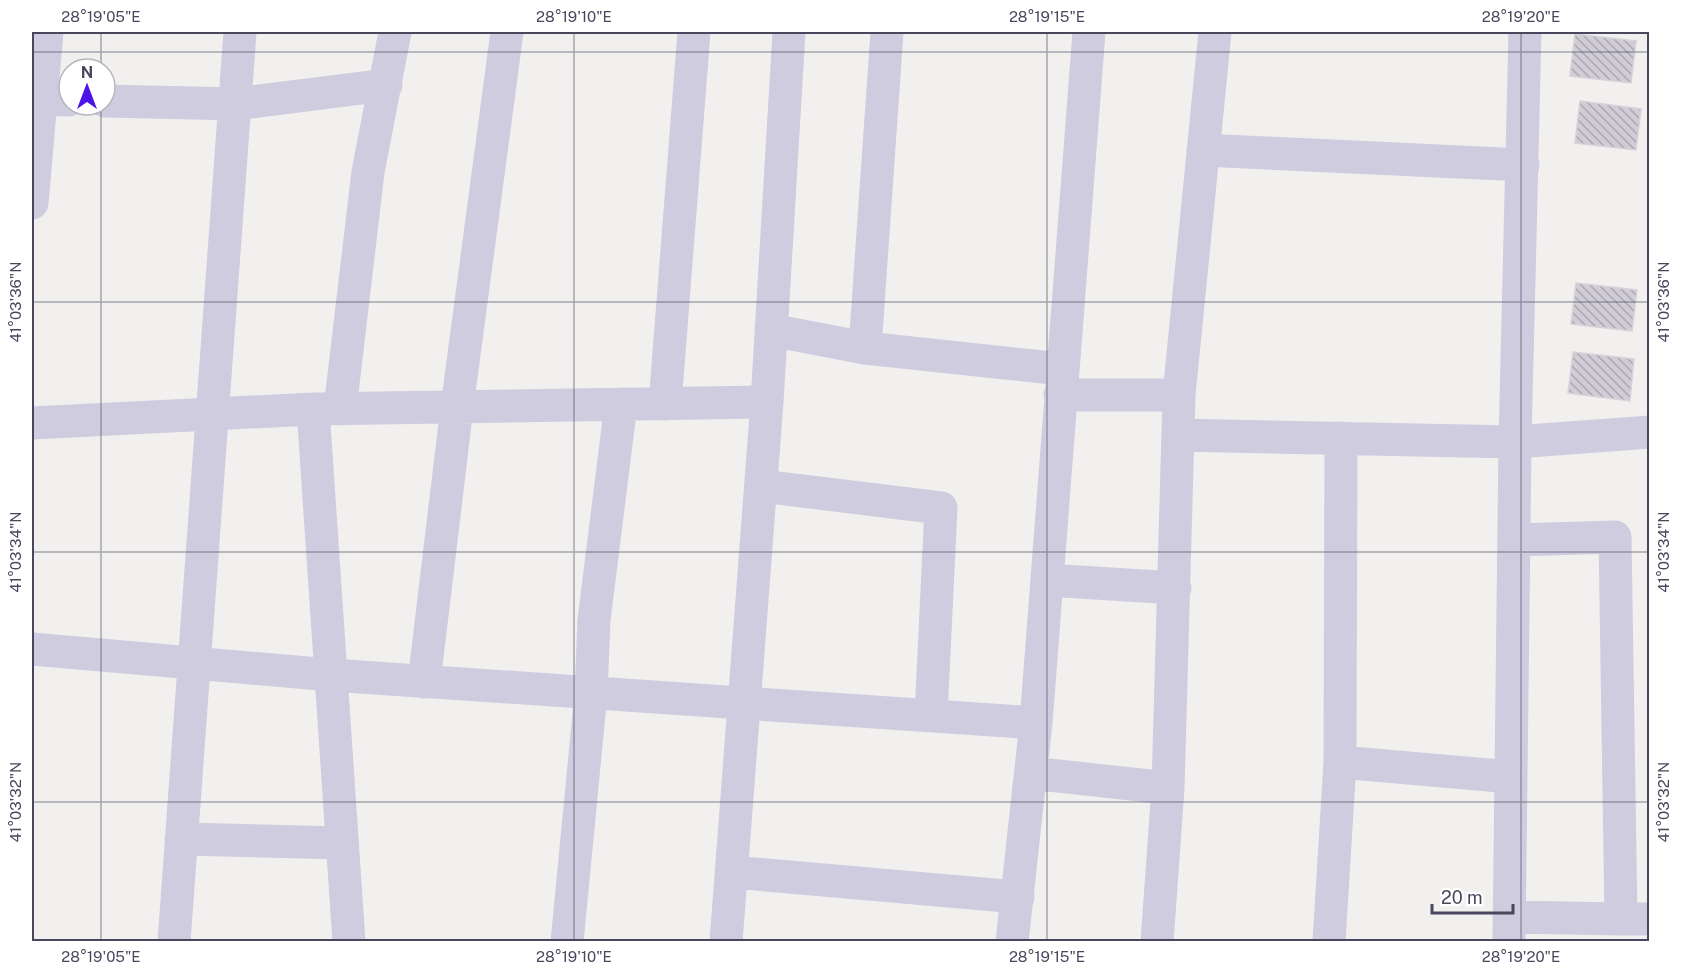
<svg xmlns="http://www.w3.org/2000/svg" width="1681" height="973" viewBox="0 0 1681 973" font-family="'Public Sans',sans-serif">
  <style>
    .building { fill: url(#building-back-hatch); stroke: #d6d2da; stroke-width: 1.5 }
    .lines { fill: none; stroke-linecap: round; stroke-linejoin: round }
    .minor { stroke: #cfccdf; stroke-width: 33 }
    .ticks { fill: none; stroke: #4a465d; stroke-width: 1.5; stroke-opacity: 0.45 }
    .neatline { fill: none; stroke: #4a465d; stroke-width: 2 }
    .ticks-label { font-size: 15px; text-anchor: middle; fill: #4a465d }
  </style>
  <defs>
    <pattern id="building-back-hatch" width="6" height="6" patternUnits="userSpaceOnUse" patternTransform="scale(1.5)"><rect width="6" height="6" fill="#d1cdd6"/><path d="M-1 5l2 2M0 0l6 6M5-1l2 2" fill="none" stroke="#aca8b1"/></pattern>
  </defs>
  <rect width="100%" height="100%" fill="#f1f0ee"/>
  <path class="building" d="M1575 34 1636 41 1631 83 1570 76Z
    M1580 101 1641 109 1636 150 1575 143Z
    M1576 283 1637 290 1632 331 1571 324Z
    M1573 352 1634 359 1630 401 1568 393Z"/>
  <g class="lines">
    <path class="minor" d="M40 99 69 100
      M105 101 236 104 386 85
      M1203 150 1523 165
      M32 203 47 32
      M771 330 865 348 1062 369
      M865 348 887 32
      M1060 395H1179
      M665 404 694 32
      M313 409 349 942
      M340 409 368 172 395 32
      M32 423 313 409 767 402
      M1178 435 1515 442 1650 432
      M761 486 941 508 931 715
      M1514 540 1615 537 1621 919H1650
      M1047 580 1175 588
      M32 649 331 675 1036 723
      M424 682 457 407 507 32
      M1340 762 1511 777
      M1031 773 1168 788
      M181 839 342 843
      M732 872 1018 897
      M1509 917 1621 919
      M174 942 240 32
      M567 942 591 693 594 620 621 404
      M726 942 767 402 789 32
      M1012 942 1036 723 1089 32
      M1157 942 1168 788 1179 395 1215 32
      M1329 942 1340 762 1341 438
      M1509 942 1515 442 1525 32"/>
  </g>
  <path class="ticks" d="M101 32V69M574 32V942M1047 32V942M1521 32V942M32 52H1650M101 105V942M32 302H1650M32 552H1650M32 802H1650"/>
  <rect width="1681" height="973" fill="none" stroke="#ffffff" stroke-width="66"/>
  <g transform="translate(87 87)"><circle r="28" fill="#ffffff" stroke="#b7b5be" stroke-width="1.5"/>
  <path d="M0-4.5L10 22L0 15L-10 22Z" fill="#4d12e8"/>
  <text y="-9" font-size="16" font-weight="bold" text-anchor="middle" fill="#4a465d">N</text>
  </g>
  <path d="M1432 904v9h81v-9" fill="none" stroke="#4a465d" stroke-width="3"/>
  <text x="1441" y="904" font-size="18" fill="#4a465d" stroke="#ffffff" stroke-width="4.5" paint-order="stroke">20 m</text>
  <rect x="33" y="33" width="1615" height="907" class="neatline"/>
  <g class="ticks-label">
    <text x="101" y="22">28°19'05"E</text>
    <text x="574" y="22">28°19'10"E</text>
    <text x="1047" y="22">28°19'15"E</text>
    <text x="1521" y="22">28°19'20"E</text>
    <text transform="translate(16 302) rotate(-90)" y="5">41°03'36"N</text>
    <text transform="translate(1664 302) rotate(-90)" y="5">41°03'36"N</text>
    <text transform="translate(16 552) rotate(-90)" y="5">41°03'34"N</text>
    <text transform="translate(1664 552) rotate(-90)" y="5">41°03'34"N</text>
    <text transform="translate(16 802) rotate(-90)" y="5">41°03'32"N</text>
    <text transform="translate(1664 802) rotate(-90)" y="5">41°03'32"N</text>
    <text x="101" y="962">28°19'05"E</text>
    <text x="574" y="962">28°19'10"E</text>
    <text x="1047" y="962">28°19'15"E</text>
    <text x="1521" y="962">28°19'20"E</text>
  </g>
</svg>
